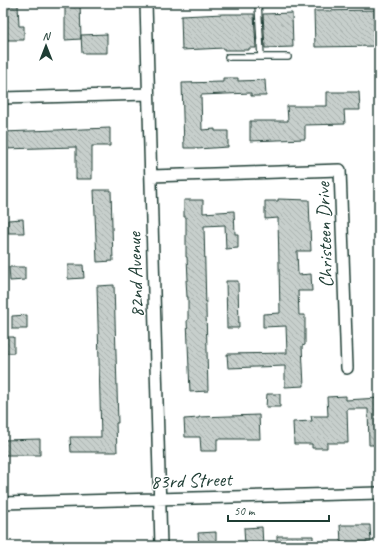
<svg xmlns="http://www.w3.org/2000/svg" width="382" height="549" viewBox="0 0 382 549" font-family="Caveat,sans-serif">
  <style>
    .building { fill: url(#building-back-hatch); stroke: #1f3d34 }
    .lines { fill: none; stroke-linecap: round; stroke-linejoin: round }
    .lane-casing { stroke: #1f3d34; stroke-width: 8 }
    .street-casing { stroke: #1f3d34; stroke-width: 14 }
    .lane { stroke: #fff; stroke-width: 5.5 }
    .street { stroke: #fff; stroke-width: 11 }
    .labels { text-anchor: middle; stroke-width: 3; stroke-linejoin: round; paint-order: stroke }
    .street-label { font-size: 20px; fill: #1f3d34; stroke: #fff }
  </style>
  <defs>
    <pattern id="building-back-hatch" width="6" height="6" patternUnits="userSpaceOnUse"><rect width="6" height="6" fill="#c7cfcc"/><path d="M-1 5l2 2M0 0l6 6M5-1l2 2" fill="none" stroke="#aab3b0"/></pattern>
  </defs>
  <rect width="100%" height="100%" fill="#fff"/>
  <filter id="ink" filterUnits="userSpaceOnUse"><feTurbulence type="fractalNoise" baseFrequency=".025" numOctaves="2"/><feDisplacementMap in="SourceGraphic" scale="8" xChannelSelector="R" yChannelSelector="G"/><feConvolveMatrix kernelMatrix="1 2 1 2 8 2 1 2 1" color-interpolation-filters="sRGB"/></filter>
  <g filter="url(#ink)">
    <path class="building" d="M80 3 81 39 65 40V4Z
      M3 5H18L19 26H24V40H3Z
      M379 10V46L315 47 314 11Z
      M292 13 293 47 265 48 263 14Z
      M223 14H254L256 48H249V50H224V48L182 50 181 16Z
      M107 34V53H82L81 35Z
      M223 78H238V81L265 80 266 96H251V93L201 95 202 130 215 129V131H228V147L197 149V148H184L182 83 223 82Z
      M327 92H359L360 110H344L345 124 305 125V139L250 141V121H288L287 106H327Z
      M110 128V146H92V179H76V147L3 149V132Z
      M94 190H111L113 261 97 262Z
      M278 199 309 200 311 251H297L298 275 311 274 312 291H298L299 315H305V345L302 346 304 386 285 387V366L228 368 227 354 287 353 286 326 263 327V314L280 313 278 218 265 219V201H278Z
      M184 200H203V213L234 211 235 234H238V248L226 249 225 225 204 226 208 391 190 392 187 320H188V297H187L186 280H188L187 257H186V217H184Z
      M23 219 24 233H8V220Z
      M68 265H83L84 278 68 279Z
      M9 267H25V280L10 281Z
      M226 281H238L239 328H227Z
      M114 285 118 423H116L117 452H71L70 437H101L97 286Z
      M27 315V329H12V316Z
      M3 337H14V353H3Z
      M267 394H280V407H266Z
      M346 396V400L379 398V445H369L368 409H347L348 443H327V448H312V444H294L293 422 312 421 311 416H328L327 397Z
      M259 415 260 439H217V451H201L200 437H185L184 419 199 418V417Z
      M40 439V455H3V440Z
      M340 525H370L371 542 341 543Z
      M262 527 263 546H245L244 528Z
      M216 532V546H199L198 533Z
      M277 536H313V546H277Z"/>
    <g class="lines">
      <g class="lane-casing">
        <path id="lane" d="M258 3 261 57
          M228 57H288"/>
      </g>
      <g class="street-casing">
        <path id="street" d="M146 3 161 546
          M3 98 148 94
          M151 176 340 170 347 368
          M3 503 379 493"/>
      </g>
      <use href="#lane" class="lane"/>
      <use href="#street" class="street"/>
    </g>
  </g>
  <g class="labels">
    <g class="street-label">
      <text transform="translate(324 235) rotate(-92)" y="7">Christeen Drive</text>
      <text transform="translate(135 275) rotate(-92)" y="7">82nd Avenue</text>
      <text transform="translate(191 480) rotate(-2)" y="7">83rd Street</text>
    </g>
  </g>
  <rect width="382" height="549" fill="none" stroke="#fff" stroke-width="16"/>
  <rect x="8" y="8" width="366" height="533" fill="none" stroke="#1f3d34" stroke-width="1.5" filter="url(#ink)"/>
  <g transform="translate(46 46)" stroke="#ffffff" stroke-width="3" paint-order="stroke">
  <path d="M0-3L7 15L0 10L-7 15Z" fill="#1f3d34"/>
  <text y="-6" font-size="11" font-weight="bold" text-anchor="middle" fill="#1f3d34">N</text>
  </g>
  <path d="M228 515v6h101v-6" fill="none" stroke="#1f3d34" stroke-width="2"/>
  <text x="234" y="515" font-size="12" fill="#1f3d34" stroke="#ffffff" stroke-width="3" paint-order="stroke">50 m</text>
</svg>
